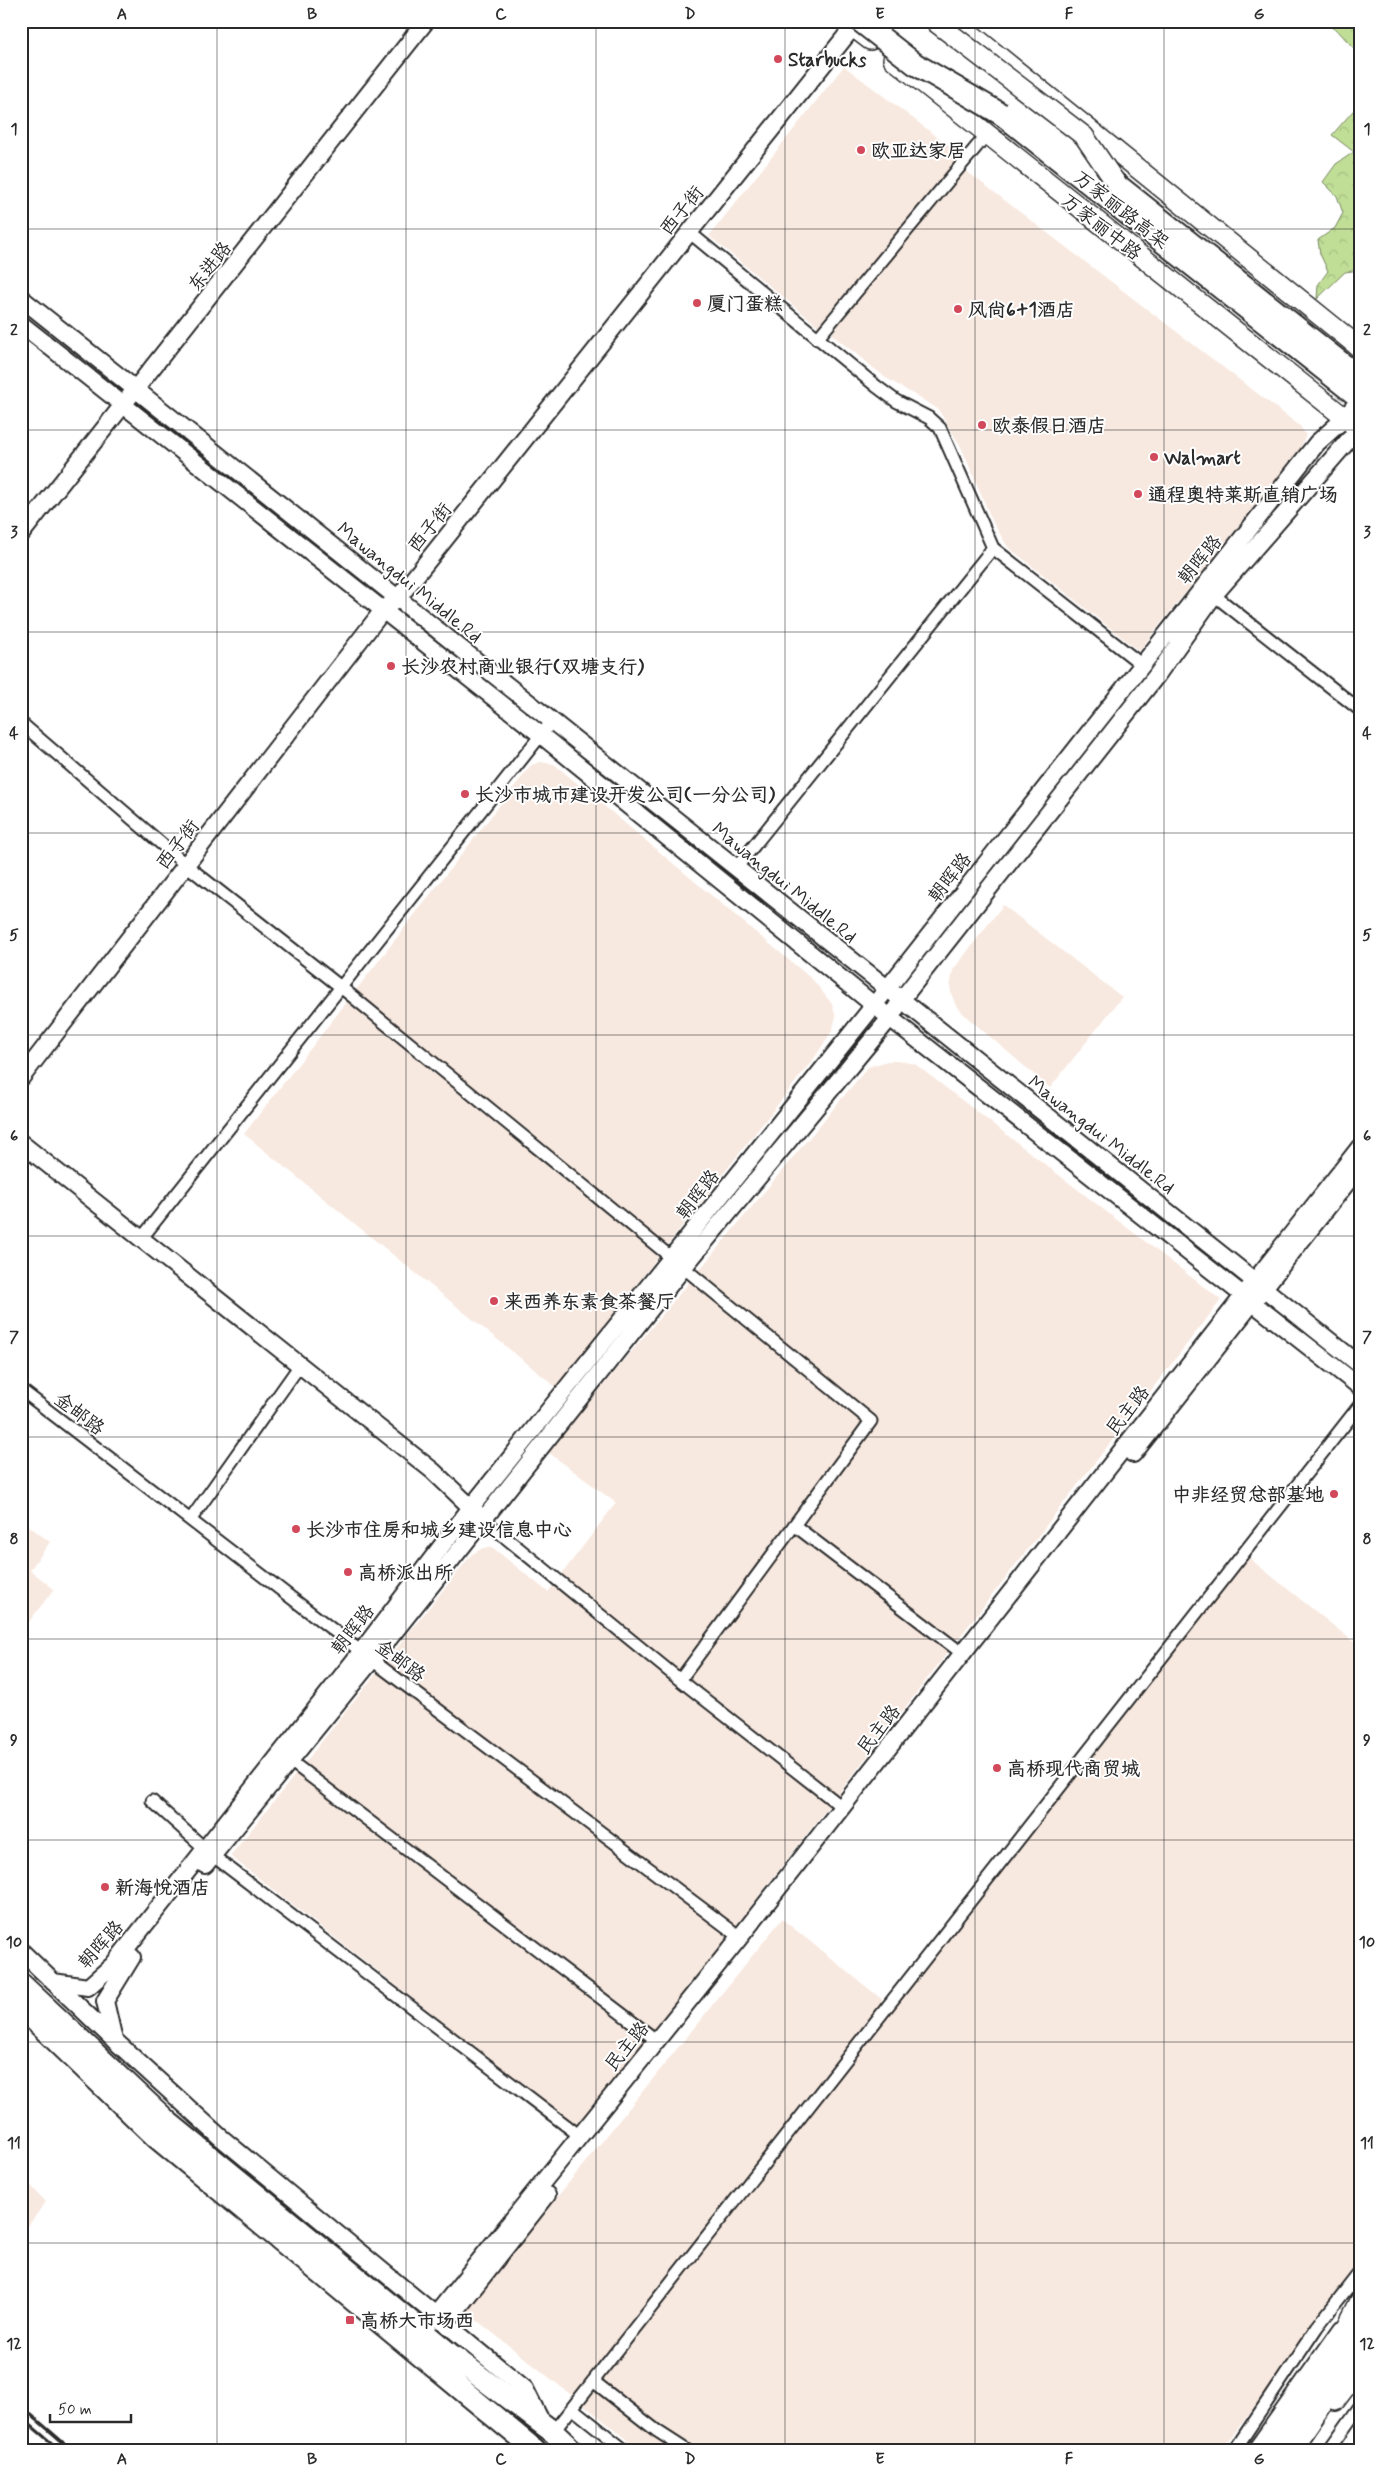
<svg xmlns="http://www.w3.org/2000/svg" width="1381" height="2472" viewBox="0 0 1381 2472" font-family="Mynerve,'LXGW WenKai TC',sans-serif">
  <style>
    .built { fill: #f8e9e0 }
    .forest { fill: url(#forest-crowns); stroke: #768460 }
    .lines { fill: none; stroke-linecap: round; stroke-linejoin: round }
    .street-casing { stroke: #2b2b2b; stroke-width: 15 }
    .secondary-casing { stroke: #2b2b2b; stroke-width: 20 }
    .primary-casing { stroke: #2b2b2b; stroke-width: 22 }
    .highway-casing { stroke: #2b2b2b; stroke-width: 25 }
    .street { stroke: #fff; stroke-width: 11 }
    .secondary { stroke: #fff; stroke-width: 16 }
    .primary { stroke: #fff; stroke-width: 19 }
    .highway { stroke: #fff; stroke-width: 21 }
    .rail { stroke: #2b2b2b; stroke-width: 3 }
    .primary-bridge-casing { stroke: #2b2b2b; stroke-width: 22; stroke-linecap: butt }
    .highway-bridge-casing { stroke: #2b2b2b; stroke-width: 25; stroke-linecap: butt }
    .primary-bridge { stroke: #fff; stroke-width: 19 }
    .highway-bridge { stroke: #fff; stroke-width: 21 }
    .grid { fill: none; stroke: #2b2b2b; stroke-width: 1; stroke-opacity: 0.55 }
    .poi-dot { fill: #d1495b; stroke: #fff; stroke-width: 2 }
    .labels { text-anchor: middle; stroke-width: 4; stroke-linejoin: round; paint-order: stroke }
    .poi-label { font-size: 19px; font-weight: bold; fill: #2b2b2b; stroke: #fff; text-anchor: start }
    .street-label { font-size: 19px; fill: #2b2b2b; stroke: #fff }
    .neatline { fill: none; stroke: #2b2b2b; stroke-width: 2 }
    .grid-label { font-size: 16px; text-anchor: middle; font-weight: bold; fill: #2b2b2b }
  </style>
  <defs>
    <pattern id="forest-crowns" width="20" height="18" patternUnits="userSpaceOnUse" patternTransform="scale(1.25)"><rect width="20" height="18" fill="#c0de96"/><path d="M2 6a3 3 0 1 1 6 0M12 15a3 3 0 1 1 6 0" fill="none" stroke="#a5bf81"/></pattern>
  </defs>
  <rect width="100%" height="100%" fill="#fff"/>
  <filter id="ink" filterUnits="userSpaceOnUse"><feTurbulence type="fractalNoise" baseFrequency=".02" numOctaves="2"/><feDisplacementMap in="SourceGraphic" scale="10" xChannelSelector="R" yChannelSelector="G"/><feConvolveMatrix kernelMatrix="1 2 1 2 8 2 1 2 1" color-interpolation-filters="sRGB"/></filter>
  <g filter="url(#ink)">
    <path class="built" d="M844 66 961 155 818 326 709 236Z
      M965 170 1300 426 1306 435 1300 449 1139 651 1008 547 993 523 962 449 938 409 886 378 831 334Z
      M540 762 554 764 813 980 832 1004 836 1017 832 1031 815 1057 556 1387 244 1134 531 765Z
      M1003 905 1122 997 1050 1088 969 1019 956 1006 952 996 950 987 953 970Z
      M887 1061H901L915 1064 1221 1300 579 2128 230 1856 472 1554 483 1548 492 1547 548 1592 616 1503 548 1452 868 1067Z
      M21 1520 50 1542 30 1570 54 1589 21 1632Z
      M1238 1549 1360 1647V2266L1221 2451H642L465 2311 782 1919 884 2001Z
      M21 2175 46 2202 21 2235Z"/>
    <path class="forest" d="M1320 21H1360V55L1338 31Z
      M1360 103V270L1345 272 1317 299 1318 285 1328 271 1320 254 1318 240 1335 228 1343 213 1337 196 1323 182 1336 164 1354 152 1332 135Z"/>
    <g class="lines">
      <g class="street-casing">
        <path id="street" d="M689 232 876 386 896 401 929 418 940 428 993 548 1141 664
          M817 339 987 134
          M1214 595 1360 710
          M21 723 186 865 342 988 871 1421 680 1680
          M736 868 993 548
          M141 1239 552 721
          M21 1397 24 1392 372 1660 740 1937
          M191 1519 300 1365
          M484 1520 680 1680 842 1807
          M794 1525 963 1654
          M289 1760 656 2040
          M152 1801 212 1855 580 2136
          M593 2381 657 2431 688 2451
          M572 2408 1360 1405
          M553 2432 572 2408 626 2451
          M1234 2451 1317 2327 1360 2272
          M1252 2451 1340 2327
          M1328 2451 1360 2406"/>
      </g>
      <g class="secondary-casing">
        <path id="secondary" d="M21 298 1360 1365
          M21 324 541 735 890 1018 1360 1387
          M21 534 426 21
          M21 1078 384 609 398 598 853 27
          M21 1143 433 1471 479 1515
          M1133 1454 1360 1166
          M205 1865 372 1660 683 1268 890 1018 901 1000 1157 675 1214 595 1360 427
          M21 1951 114 2040 219 2136 525 2389 542 2423
          M53 1982 88 1987 113 1965 361 1652 472 1506 887 989 1317 443 1345 418 1360 399
          M114 2040 105 2001 132 1957
          M446 2323 547 2195
          M422 2332 740 1937 1360 1147"/>
      </g>
      <g class="primary-casing">
        <path id="primary" d="M845 21 870 40
          M955 21 1360 348
          M893 59 1360 430
          M1341 2338 1360 2301
          M1335 2401 1360 2368"/>
      </g>
      <g class="highway-casing">
        <path id="highway" d="M884 21 1360 398
          M911 21 1360 378
          M21 1984 169 2123 450 2354 553 2432 573 2451
          M21 2007 156 2137 536 2451
          M1266 2451 1360 2323
          M1289 2451 1360 2348"/>
      </g>
      <use href="#street" class="street"/>
      <use href="#secondary" class="secondary"/>
      <use href="#primary" class="primary"/>
      <use href="#highway" class="highway"/>
      <path class="rail" d="M21 2406 73 2451
        M21 2417 61 2451"/>
      <g class="primary-bridge-casing">
        <path id="primary-bridge" d="M934 21 1084 136 1118 186"/>
      </g>
      <g class="highway-bridge-casing">
        <path id="highway-bridge" d="M860 21 915 64 1001 114"/>
      </g>
      <use href="#primary-bridge" class="primary-bridge"/>
      <use href="#highway-bridge" class="highway-bridge"/>
    </g>
  </g>
  <path class="grid" d="M217 21V2451M406 21V2451M596 21V2451M785 21V2451M975 21V2451M1164 21V2451M21 229H1360M21 430H1360M21 632H1360M21 833H1360M21 1035H1360M21 1236H1360M21 1437H1360M21 1639H1360M21 1840H1360M21 2042H1360M21 2243H1360"/>
  <g class="poi-dot">
    <circle cx="778" cy="59" r="5"/>
    <circle cx="861" cy="150" r="5"/>
    <circle cx="697" cy="303" r="5"/>
    <circle cx="958" cy="309" r="5"/>
    <circle cx="982" cy="425" r="5"/>
    <circle cx="1154" cy="457" r="5"/>
    <circle cx="1138" cy="494" r="5"/>
    <circle cx="391" cy="666" r="5"/>
    <circle cx="465" cy="794" r="5"/>
    <circle cx="494" cy="1301" r="5"/>
    <circle cx="1334" cy="1494" r="5"/>
    <circle cx="296" cy="1529" r="5"/>
    <circle cx="348" cy="1572" r="5"/>
    <circle cx="997" cy="1768" r="5"/>
    <circle cx="105" cy="1887" r="5"/>
    <rect x="345" y="2315" width="10" height="10" rx="2.5"/>
  </g>
  <g class="labels">
    <g class="poi-label">
      <text x="788" y="66">Starbucks</text>
      <text x="871" y="157">欧亚达家居</text>
      <text x="707" y="310">厦门蛋糕</text>
      <text x="968" y="316">风尚6+1酒店</text>
      <text x="992" y="432">欧泰假日酒店</text>
      <text x="1164" y="464">Walmart</text>
      <text x="1148" y="501">通程奥特莱斯直销广场</text>
      <text x="401" y="673">长沙农村商业银行(双塘支行)</text>
      <text x="475" y="801">长沙市城市建设开发公司(一分公司)</text>
      <text x="504" y="1308">来西养东素食茶餐厅</text>
      <text x="1324" y="1501" text-anchor="end">中非经贸总部基地</text>
      <text x="306" y="1536">长沙市住房和城乡建设信息中心</text>
      <text x="358" y="1579">高桥派出所</text>
      <text x="1007" y="1775">高桥现代商贸城</text>
      <text x="115" y="1894">新海悦酒店</text>
      <text x="360" y="2327">高桥大市场西</text>
    </g>
    <g class="street-label">
      <text transform="translate(1122 209) rotate(38)" y="7">万家丽路高架</text>
      <text transform="translate(681 210) rotate(-51)" y="7">西子街</text>
      <text transform="translate(1102 226) rotate(38)" y="7">万家丽中路</text>
      <text transform="translate(209 266) rotate(-52)" y="7">东进路</text>
      <text transform="translate(429 527) rotate(-51)" y="7">西子街</text>
      <text transform="translate(1199 559) rotate(-51)" y="7">朝晖路</text>
      <text transform="translate(410 582) rotate(39)" y="7">Mawangdui Middle.Rd</text>
      <text transform="translate(177 844) rotate(-52)" y="7">西子街</text>
      <text transform="translate(949 877) rotate(-52)" y="7">朝晖路</text>
      <text transform="translate(785 882) rotate(39)" y="7">Mawangdui Middle.Rd</text>
      <text transform="translate(1102 1134) rotate(38)" y="7">Mawangdui Middle.Rd</text>
      <text transform="translate(697 1194) rotate(-52)" y="7">朝晖路</text>
      <text transform="translate(1127 1410) rotate(-52)" y="7">民主路</text>
      <text transform="translate(80 1413) rotate(37)" y="7">金邮路</text>
      <text transform="translate(352 1629) rotate(-52)" y="7">朝晖路</text>
      <text transform="translate(401 1660) rotate(37)" y="7">金邮路</text>
      <text transform="translate(878 1729) rotate(-52)" y="7">民主路</text>
      <text transform="translate(100 1944) rotate(-48)" y="7">朝晖路</text>
      <text transform="translate(626 2046) rotate(-51)" y="7">民主路</text>
    </g>
  </g>
  <rect width="1381" height="2472" fill="none" stroke="#fff" stroke-width="55"/>
  <path d="M50 2414v8h81v-8" fill="none" stroke="#2b2b2b" stroke-width="2.5"/>
  <text x="58" y="2414" font-size="15" fill="#2b2b2b" stroke="#ffffff" stroke-width="4" paint-order="stroke">50 m</text>
  <rect x="28" y="28" width="1326" height="2416" class="neatline"/>
  <g class="grid-label">
    <text x="122" y="19">A</text>
    <text x="312" y="19">B</text>
    <text x="501" y="19">C</text>
    <text x="690" y="19">D</text>
    <text x="880" y="19">E</text>
    <text x="1069" y="19">F</text>
    <text x="1259" y="19">G</text>
    <text x="14" y="134">1</text>
    <text x="1367" y="134">1</text>
    <text x="14" y="335">2</text>
    <text x="1367" y="335">2</text>
    <text x="14" y="537">3</text>
    <text x="1367" y="537">3</text>
    <text x="14" y="738">4</text>
    <text x="1367" y="738">4</text>
    <text x="14" y="940">5</text>
    <text x="1367" y="940">5</text>
    <text x="14" y="1141">6</text>
    <text x="1367" y="1141">6</text>
    <text x="14" y="1342">7</text>
    <text x="1367" y="1342">7</text>
    <text x="14" y="1544">8</text>
    <text x="1367" y="1544">8</text>
    <text x="14" y="1745">9</text>
    <text x="1367" y="1745">9</text>
    <text x="14" y="1947">10</text>
    <text x="1367" y="1947">10</text>
    <text x="14" y="2148">11</text>
    <text x="1367" y="2148">11</text>
    <text x="14" y="2349">12</text>
    <text x="1367" y="2349">12</text>
    <text x="122" y="2464">A</text>
    <text x="312" y="2464">B</text>
    <text x="501" y="2464">C</text>
    <text x="690" y="2464">D</text>
    <text x="880" y="2464">E</text>
    <text x="1069" y="2464">F</text>
    <text x="1259" y="2464">G</text>
  </g>
</svg>
